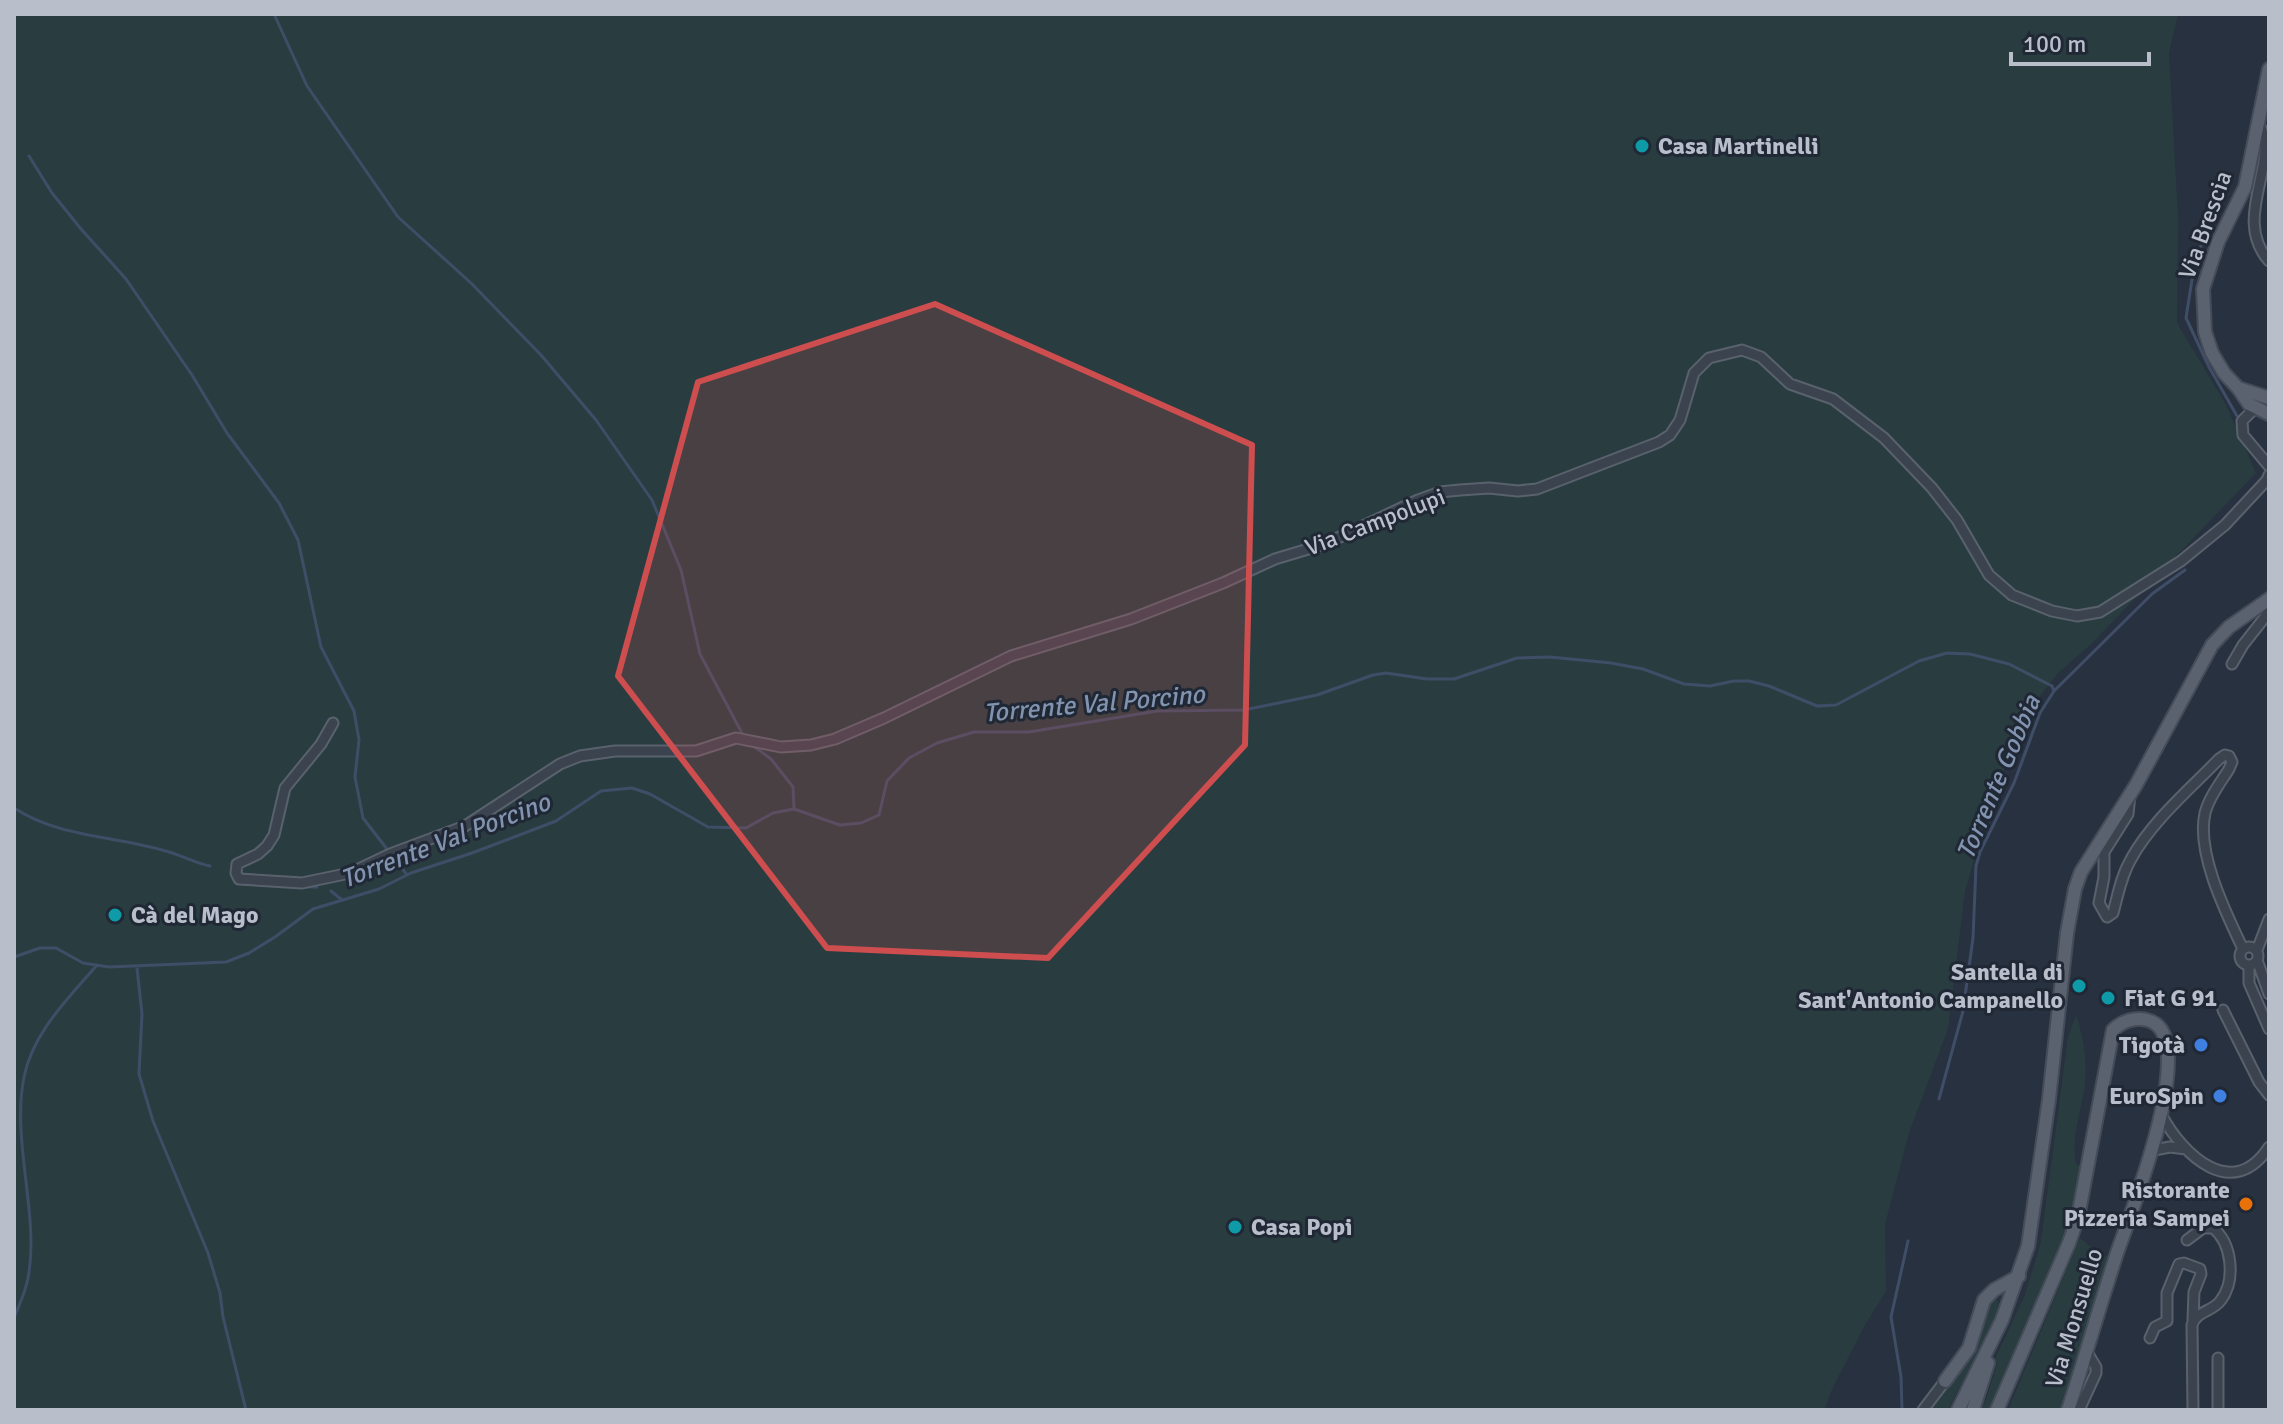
<svg xmlns="http://www.w3.org/2000/svg" width="2283" height="1424" viewBox="0 0 2283 1424" font-family="Signika,sans-serif">
  <style>
    .green { fill: #293d40 }
    .lines { fill: none; stroke-linecap: round; stroke-linejoin: round }
    .stream { stroke: #3f4d67; stroke-width: 3 }
    .minor-casing { stroke: #59616d; stroke-width: 13 }
    .major-casing { stroke: #454c59; stroke-width: 16 }
    .minor { stroke: #3b434f; stroke-width: 9 }
    .major { stroke: #5a626f; stroke-width: 12 }
    .marked { fill: #ce4e50; fill-opacity: 0.2; stroke: #ce4e50; stroke-width: 6; stroke-linejoin: round }
    .culture-dot { fill: #0f9aa8; stroke: #202835; stroke-width: 3 }
    .shop-dot { fill: #3f7fe0; stroke: #202835; stroke-width: 3 }
    .food-dot { fill: #e8710a; stroke: #202835; stroke-width: 3 }
    .labels { text-anchor: middle; stroke-width: 6; stroke-linejoin: round; paint-order: stroke }
    .poi-label { font-size: 24px; font-weight: bold; fill: #b8beca; stroke: #202835; text-anchor: start }
    .street-label { font-size: 24px; fill: #b8beca; stroke: #202835 }
    .water-label { font-size: 26px; font-style: italic; fill: #8293af; stroke: #202835 }
  </style>
  <rect width="100%" height="100%" fill="#28313f"/>
  <path class="green" d="M14 14H2178L2169 53 2178 218 2177 323 2225 403 2256 473 2090 645 2058 673 2029 710 1992 799 1965 891 1948 1029 1909 1133 1885 1224 1886 1291 1865 1325 1833 1387 1824 1410H14Z
    M2076 1015C2084 1038 2088 1066 2084 1090 2080 1115 2071 1139 2076 1164L2081 1166C2075 1194 2069 1224 2060 1251 2041 1305 2008 1354 1991 1410H1970L1972 1406H1984L1997 1365 1995 1359 2025 1295 2041 1242 2068 1037Z
    M2080 1238 2100 1255 2109 1256 2060 1410H2008Z
    M1993 1298 1998 1301C2000 1324 1960 1384 1948 1410H1932C1944 1389 1960 1372 1972 1351 1982 1334 1981 1313 1993 1298Z"/>
  <g class="lines">
    <path class="stream" d="M274 14 307 86 398 217 471 283 541 355 596 420 652 500 681 570 700 654 744 737
      M29 156 52 193 81 229 126 279 192 375 227 433 279 503 298 540 321 647 354 711 359 740 355 777 363 818 407 875
      M2201 246 2196 254 2186 318 2209 367 2237 416
      M752 745 771 759 793 787 794 808
      M14 808C62 839 116 835 169 852 183 856 195 863 210 866
      M303 887H317
      M331 891 342 900
      M14 957 40 948H56L83 963 109 967 226 962 249 953 275 937 313 909 379 889 411 873 472 853 556 821 601 791 632 788 650 794 708 827 746 828 773 813 794 809 840 825 861 823 879 815 887 781 909 758 937 743 974 732H1029L1157 711 1244 710 1317 695 1373 675 1386 673 1427 679H1454L1517 658 1550 657 1611 663 1643 669 1684 684 1710 686 1734 681H1749L1769 686 1817 706 1836 705 1919 661 1947 653 1970 654 2009 664 2052 686 2054 691
      M137 968 142 1014 139 1074 153 1121 208 1253 220 1293 223 1317 246 1410
      M1939 1099 1963 1011 1973 938 1976 866 1980 852 2014 783 2040 713 2054 691 2152 594 2185 570
      M14 1318C19 1305 26 1291 28 1278 40 1217 11 1140 24 1077 33 1032 68 999 97 965
      M1902 1410 1901 1377 1891 1317 1908 1241"/>
    <g class="minor-casing">
      <path id="minor" d="M2258 123C2283 160 2230 217 2269 261
        M2255 408 2242 421 2243 435 2269 466
        M2232 664 2243 645 2269 612
        M333 723 321 744 285 788 274 835 267 846 258 854 237 864 236 873 239 879 302 883 350 873 390 854 465 826 560 764 580 756 615 751H696L736 738 781 747 811 745 835 739 884 718 1011 656 1131 619 1223 583 1275 559 1325 544 1418 500 1440 492 1460 490 1489 488 1518 491 1537 489 1659 442 1670 435 1680 420 1694 373 1709 358 1742 350 1761 357 1790 384 1833 399 1884 438 1932 488 1957 520 1989 575 2012 595 2052 611 2077 616 2100 612 2181 561 2225 525 2267 480 2269 475
        M2130 795 2128 814 2104 852V877L2099 903 2107 917 2113 913C2118 895 2121 876 2131 859 2152 821 2189 790 2219 759L2225 755 2229 756 2232 762 2229 769C2221 782 2209 797 2205 813 2196 853 2226 913 2243 949
        M2240 956a9 9 0 1 1 18 0a9 9 0 1 1-18 0Z
        M2257 950 2269 919
        M2257 960 2269 994
        M2249 965V983L2269 1029
        M2223 1010 2259 1082 2269 1095
        M2161 1114C2183 1156 2233 1202 2269 1147
        M2154 1150 2170 1147 2186 1149
        M2187 1240 2203 1228H2213C2232 1243 2236 1280 2221 1300 2213 1312 2197 1310 2192 1325L2193 1410
        M2150 1338 2155 1327 2167 1321V1293L2179 1264 2184 1263 2200 1269 2201 1274 2194 1292 2193 1320
        M1923 1410 1945 1381
        M2079 1410 2096 1373V1367L2087 1352
        M2218 1410V1358"/>
    </g>
    <g class="major-casing">
      <path id="major" d="M2269 69 2245 187 2218 242 2203 289 2205 332 2212 353 2224 373 2238 388 2249 404 2269 414
        M2238 388 2269 398
        M1945 1381 1969 1348 1984 1300 1994 1290 2019 1276
        M1958 1410 2002 1320 2028 1246 2049 1099 2067 933 2075 889 2081 872 2136 785 2212 645 2229 627 2269 599
        M1973 1410 1988 1363
        M1997 1410 2069 1243 2078 1217 2113 1030C2122 1021 2135 1017 2147 1020 2204 1032 2128 1220 2117 1253 2100 1305 2085 1358 2068 1410"/>
    </g>
    <use href="#minor" class="minor"/>
    <use href="#major" class="major"/>
  </g>
  <path class="marked" d="M935 304 1252 445 1245 745 1048 958 827 948 618 676 698 382Z"/>
  <g class="culture-dot">
    <circle cx="1642" cy="146" r="8"/>
    <circle cx="115" cy="915" r="8"/>
    <circle cx="2079" cy="986" r="8"/>
    <circle cx="2108" cy="998" r="8"/>
    <circle cx="1235" cy="1227" r="8"/>
  </g>
  <g class="shop-dot">
    <circle cx="2201" cy="1045" r="8"/>
    <circle cx="2220" cy="1096" r="8"/>
  </g>
  <circle class="food-dot" cx="2246" cy="1204" r="8"/>
  <g class="labels">
    <g class="poi-label">
      <text x="1658" y="154">Casa Martinelli</text>
      <text x="131" y="923">Cà del Mago</text>
      <text x="2063" y="980" text-anchor="end">Santella di<tspan x="2063" dy="28">Sant'Antonio Campanello</tspan></text>
      <text x="2124" y="1006">Fiat G 91</text>
      <text x="2185" y="1053" text-anchor="end">Tigotà</text>
      <text x="2204" y="1104" text-anchor="end">EuroSpin</text>
      <text x="2230" y="1198" text-anchor="end">Ristorante<tspan x="2230" dy="28">Pizzeria Sampei</tspan></text>
      <text x="1251" y="1235">Casa Popi</text>
    </g>
    <g class="street-label">
      <text transform="translate(2205 225) rotate(-70)" y="8">Via Brescia</text>
      <text transform="translate(1375 522) rotate(-21)" y="8">Via Campolupi</text>
      <text transform="translate(2074 1318) rotate(-73)" y="8">Via Monsuello</text>
    </g>
    <g class="water-label">
      <text transform="translate(1094 703) rotate(-5)" y="9">Torrente Val Porcino</text>
      <text transform="translate(1998 777) rotate(-67)" y="9">Torrente Gobbia</text>
      <text transform="translate(445 840) rotate(-21)" y="9">Torrente Val Porcino</text>
    </g>
  </g>
  <rect width="2283" height="1424" fill="none" stroke="#b8beca" stroke-width="32"/>
  <path d="M2011 52v12h138v-12" fill="none" stroke="#b8beca" stroke-width="4"/>
  <text x="2023" y="52" font-size="24" fill="#b8beca" stroke="#202835" stroke-width="6" paint-order="stroke">100 m</text>
</svg>
